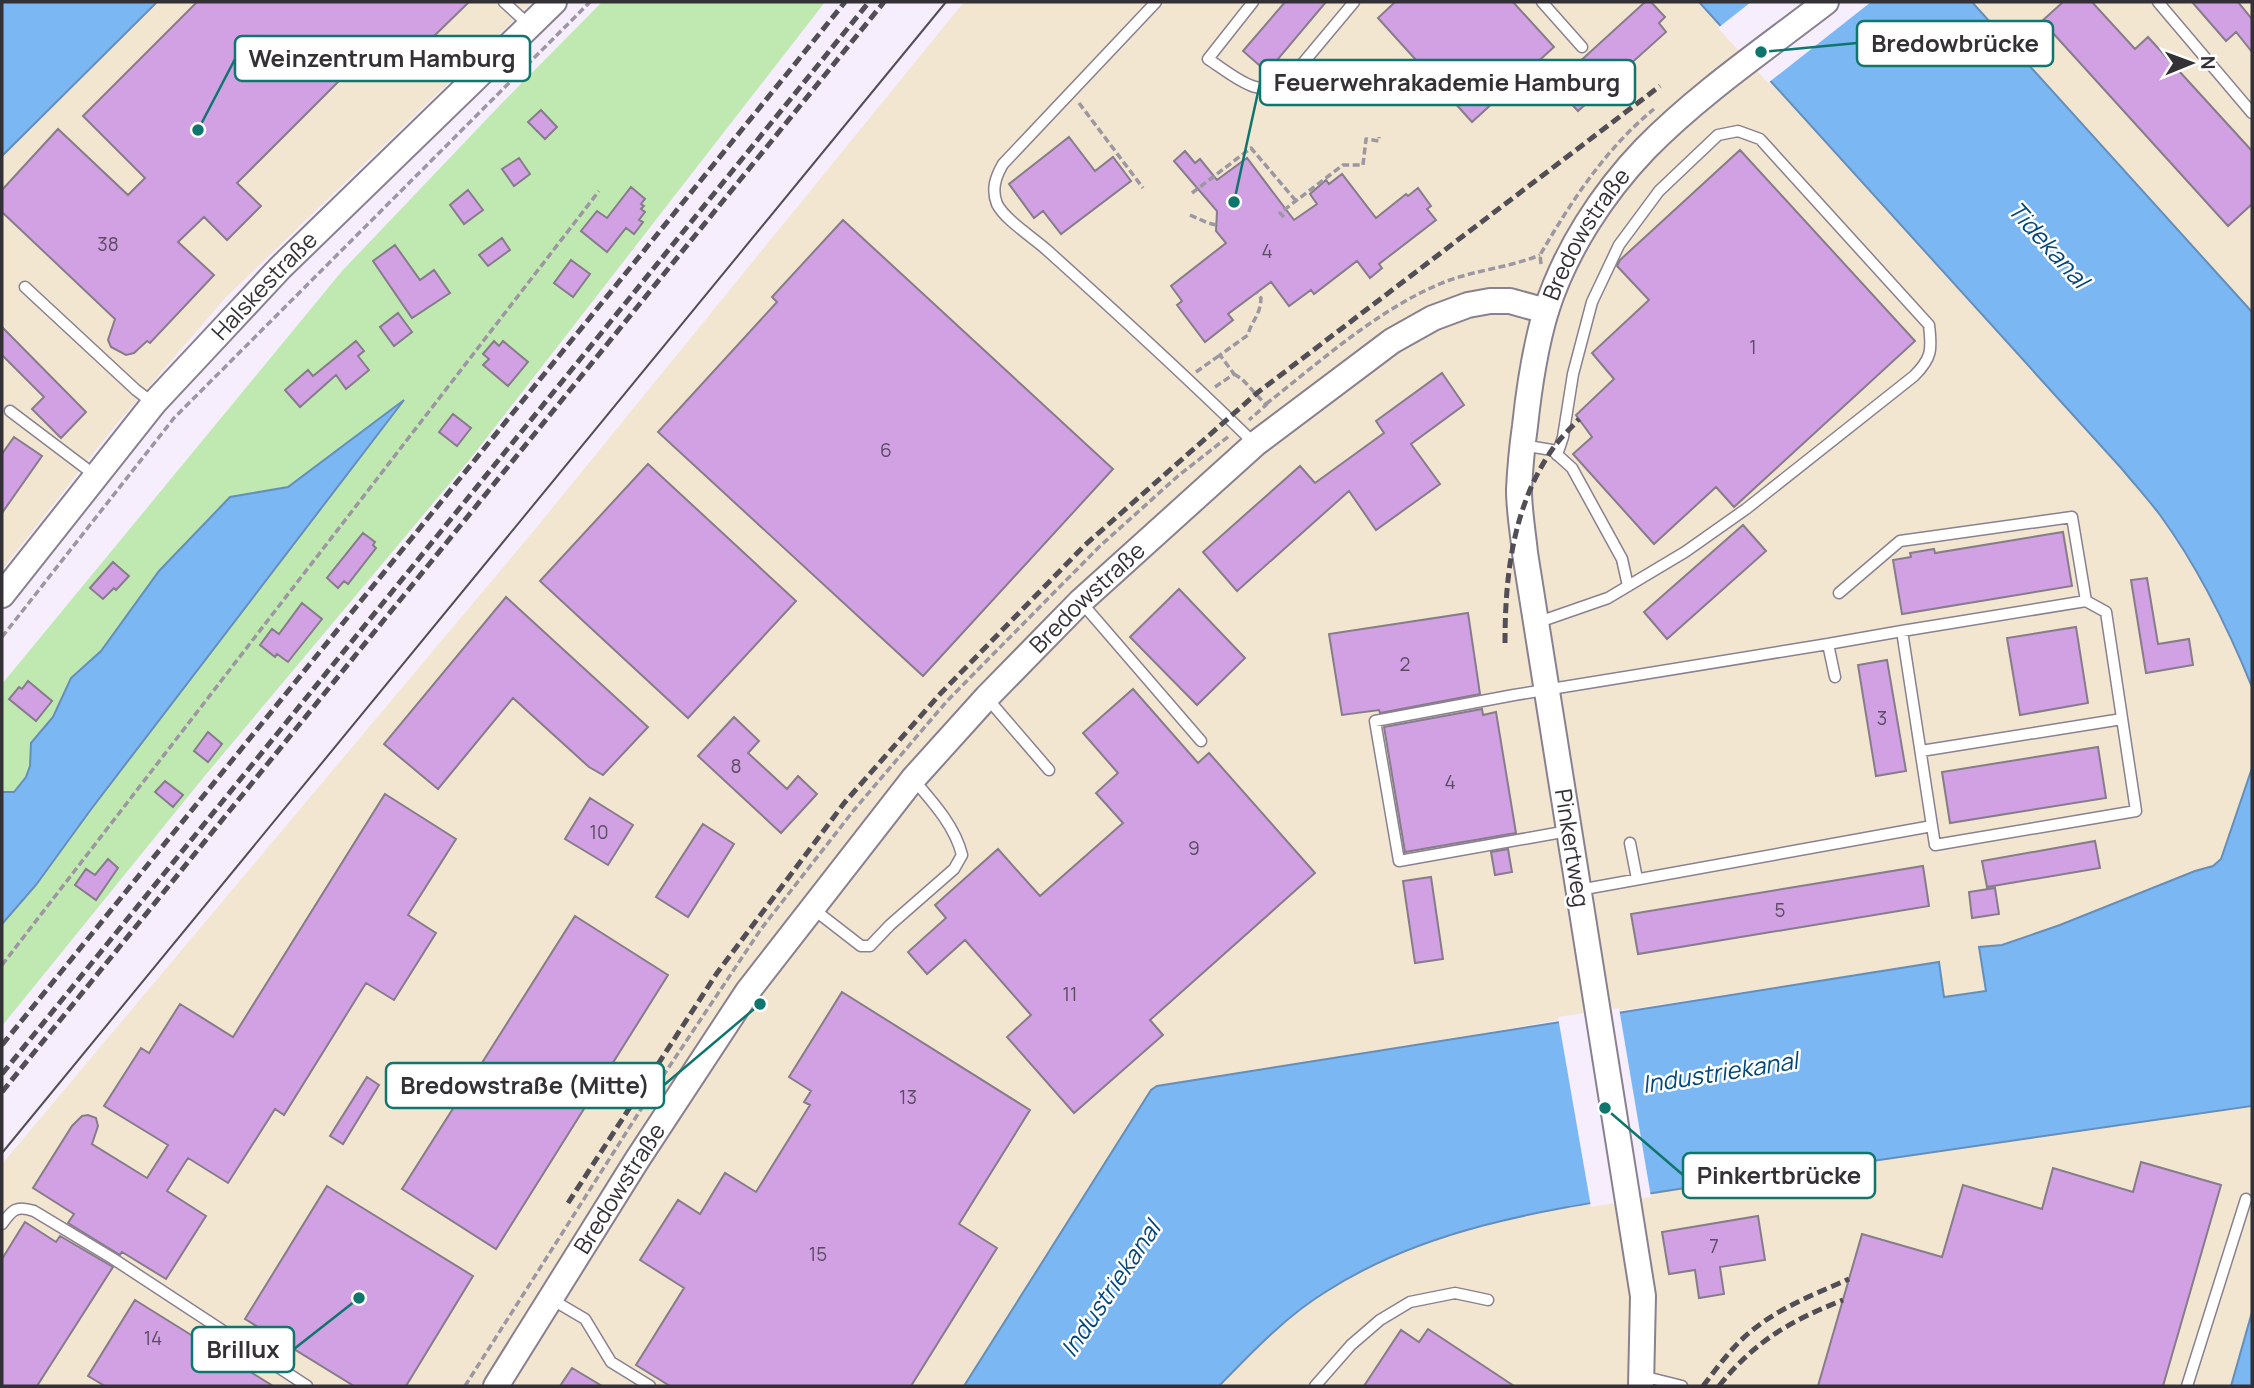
<svg xmlns="http://www.w3.org/2000/svg" width="2254" height="1388" viewBox="0 0 2254 1388" font-family="Manrope,sans-serif">
  <style>
    .industrial { fill: #f2e6d1 }
    .green { fill: #c0e9b2 }
    .water { fill: #7bb7f2; stroke: #658eba; stroke-width: 2 }
    .pier { fill: #f6edfd }
    .building { fill: #d1a1e4; stroke: #867c8a; stroke-width: 2 }
    .lines { fill: none; stroke-linecap: round; stroke-linejoin: round }
    .service-casing { stroke: #89818f; stroke-width: 13 }
    .tertiary-casing { stroke: #89818f; stroke-width: 28 }
    .path { stroke: #9d97a2; stroke-width: 3.5; stroke-dasharray: 7 3.5; stroke-linecap: butt }
    .service { stroke: #fff; stroke-width: 10 }
    .tertiary { stroke: #fff; stroke-width: 24 }
    .tram { stroke: #524e55; stroke-width: 2 }
    .rail { stroke: #524e55; stroke-width: 5; stroke-dasharray: 10 5; stroke-linecap: butt }
    .labels { text-anchor: middle; stroke-width: 5; stroke-linejoin: round; paint-order: stroke }
    .number-label { font-size: 19px; fill: #5a4c62 }
    .street-label { font-size: 23px; fill: #333036; stroke: #fff }
    .water-label { font-size: 24px; font-style: italic; fill: #00477c; stroke: #fff }
    .leader { fill: none; stroke: #0f766e; stroke-width: 2.5 }
    .callout-dot { fill: #0f766e; stroke: #fff; stroke-width: 2.5 }
    .callout { fill: #fff; stroke: #0f766e; stroke-width: 2.5 }
    .callout-label { font-size: 24px; text-anchor: middle; font-weight: bold; fill: #333036 }
  </style>
  <rect width="100%" height="100%" fill="#f6edfd"/>
  <path class="industrial" d="M157 2H533L226 297 115 426 2 570V156Z
    M964 2H1699L2122 469 2160 516 2198 574 2235 646 2252 687V768L2221 859 2213 866 2195 871 2060 925 2002 945 1979 947 1987 991 1944 997 1938 962 1559 1020 1151 1091 964 1386H2V1164L532 533Z
    M1972 2H2252V312Z
    M2252 1106V1312L2231 1386H1219L1278 1328 1326 1291 1379 1262 1430 1240 1467 1229 1581 1205 1672 1190Z"/>
  <path class="green" d="M602 2H825L471 458 203 778 2 1026V684L342 271 502 103Z"/>
  <path class="water" d="M2 2H157L2 156Z
    M1699 2H1972L2252 312V687C2228 628 2198 567 2160 515 2148 499 2135 485 2122 469Z
    M404 400 92 808 36 885 2 924V792H14L26 777 30 766 31 743 53 717 71 678 101 651 159 571 230 497 288 487Z
    M2252 768V1106L1672 1190C1553 1209 1430 1225 1327 1291 1286 1316 1252 1352 1219 1386H964L1151 1090 1157 1086 1939 962 1944 997 1986 991 1979 947 2002 945 2060 925 2195 871 2213 866 2221 859Z
    M2252 1312V1386H2231Z"/>
  <path class="pier" d="M1751 2H1871L1768 83 1718 28Z
    M1619 1008 1651 1197 1591 1207 1558 1017Z"/>
  <path class="building" d="M197 2H469L394 75 370 50 237 183 261 206 227 240 204 217 178 242 214 275 150 343 147 341 134 353 126 355 111 347 108 340 115 319 2 212V190L58 129 128 195 145 178 83 116Z
    M1285 2H1326L1267 72 1243 51Z
    M1395 2H1513L1554 47 1472 122 1378 18Z
    M1645 2H1651L1665 17 1659 23 1666 32 1578 111 1554 85Z
    M2063 2H2092L2135 49 2148 37 2252 151V204L2228 226 2042 21Z
    M2192 2H2238L2252 19V52L2236 32 2226 41Z
    M541 110 557 127 545 139 528 122Z
    M1069 137 1095 171 1113 157 1131 181 1061 234 1043 211 1034 218 1009 184Z
    M1740 150 1915 341 1734 507 1716 487 1654 544 1573 454 1592 437 1576 415 1614 379 1592 353 1649 300 1617 266 1620 260Z
    M1185 151 1195 163 1200 159 1217 180 1247 158 1294 220 1317 204 1310 194 1326 180 1329 184 1342 174 1376 218 1406 194 1408 196 1418 188 1431 206 1427 209 1436 220 1379 264 1382 268 1370 278 1357 261 1314 294 1311 290 1289 306 1271 282 1228 314 1233 320 1205 342 1177 305 1182 301 1171 286 1226 243 1216 231 1217 211 1174 161Z
    M519 158 530 174 514 186 502 169Z
    M631 187 645 199 641 204 644 206 641 209 645 212 639 220 643 222 634 234 626 228 607 252 581 231 597 211 607 218Z
    M468 190 483 210 464 224 450 205Z
    M843 220 1113 469 923 676 658 432 777 302 772 297Z
    M502 238 510 250 488 266 479 255Z
    M395 245 420 280 434 270 450 293 412 318 373 261Z
    M571 260 590 274 573 297 554 283Z
    M398 313 412 332 394 346 380 327Z
    M2 327 86 412 61 438 32 409 44 397 2 355Z
    M356 341 364 351 358 356 369 370 346 389 336 375 300 407 285 390 308 370 313 376Z
    M494 341 499 346 503 341 528 362 508 386 483 365 489 359 483 354Z
    M1442 373 1464 405 1411 444 1440 484 1376 530 1349 491 1237 591 1203 552 1300 466 1315 483 1384 433 1376 421Z
    M453 414 471 428 457 446 439 432Z
    M14 437 42 456 2 513V454Z
    M648 464 796 601 688 718 540 581Z
    M1743 525 1766 551 1667 639 1644 612Z
    M2063 532 2072 586 1902 614 1893 560 1911 557 1910 553 1934 549 1935 553Z
    M363 533 375 542 373 545 376 548 348 584 344 581 338 588 327 578Z
    M113 562 129 576 116 590 114 588 103 599 90 588Z
    M2147 578 2158 644 2189 639 2193 665 2146 673 2131 580Z
    M1179 589 1245 658 1197 705 1130 637Z
    M506 597 648 727 603 775 589 767 513 698 438 789 384 744Z
    M302 603 322 619 288 662 277 654 275 657 260 645 272 629 279 634Z
    M1468 613 1480 694 1380 713 1379 710 1342 715 1329 634Z
    M2076 627 2088 703 2020 715 2007 638Z
    M1887 660 1906 771 1876 776 1858 665Z
    M28 681 52 701 36 721 9 699 19 687 22 689Z
    M1133 689 1198 763 1209 753 1315 873 1150 1020 1163 1035 1074 1113 1007 1037 1031 1015 965 940 927 974 908 952 946 918 935 905 998 849 1040 896 1123 823 1096 793 1118 773 1083 733Z
    M1482 709 1483 715 1496 712 1516 833 1405 852 1384 727Z
    M734 717 759 741 748 753 787 789 798 776 817 794 781 833 698 756Z
    M208 732 222 744 208 762 194 751Z
    M2098 747 2106 798 1950 823 1942 772Z
    M165 781 183 795 173 807 155 792Z
    M385 794 456 839 408 915 436 933 394 1000 366 983 284 1115 275 1109 228 1183 188 1158 167 1191 206 1216 166 1279 122 1252 120 1255 68 1223 74 1214 33 1188 72 1126 82 1116 88 1115 96 1118 98 1126 92 1144 147 1178 168 1145 104 1106 141 1048 149 1053 180 1004 233 1037Z
    M590 798 633 825 608 865 565 839Z
    M703 824 734 844 688 917 656 897Z
    M2095 841 2100 868 1987 887 1982 861Z
    M1508 849 1512 872 1495 875 1491 852Z
    M108 859 118 868 96 900 75 885 86 869 95 875Z
    M1923 866 1929 906 1638 954 1631 914Z
    M1431 877 1443 959 1415 963 1403 881Z
    M1995 888 1999 914 1972 918 1969 892Z
    M575 916 668 975 496 1249 402 1189Z
    M842 992 1030 1110 959 1224 997 1248 911 1386H670L636 1365 684 1288 640 1260 678 1200 700 1214 725 1173 756 1192 810 1105 804 1102 811 1091 789 1077Z
    M367 1077 379 1085 343 1144 330 1136Z
    M2141 1162 2221 1185 2163 1386H1818L1862 1234 1942 1257 1963 1185 2042 1209 2053 1168 2133 1192Z
    M327 1186 473 1276 406 1386H354L245 1319Z
    M1758 1216 1765 1260 1720 1267 1724 1294 1699 1298 1695 1270 1669 1274 1662 1232Z
    M25 1222 56 1242 60 1236 113 1267 37 1386H2V1259Z
    M135 1300 273 1386H105L88 1376Z
    M1428 1329 1514 1386H1364L1401 1330 1419 1342Z
    M572 1368 602 1386H560Z"/>
  <g class="lines">
    <g class="service-casing">
      <path id="service" d="M504 2 529 25
        M1156 2 1003 164C996 176 991 189 997 204 1005 220 1034 238 1048 251 1118 314 1188 378 1255 444
        M1253 2 1208 59C1233 75 1260 102 1288 81L1354 2
        M1542 2 1582 47
        M2158 2 2252 113
        M25 287 136 390 153 403
        M10 411 96 476
        M1522 445 1552 450 1572 468 1622 559 1628 586
        M1839 593 1900 541 2072 517 2086 601
        M1081 602 1201 741
        M1536 623 1608 598 1685 552 1746 509 1914 376C1932 358 1932 350 1929 325L1760 139 1738 131 1718 135 1659 191 1619 245 1592 302 1573 374 1563 437 1557 455
        M1835 677 1828 644 1902 631
        M987 698 1049 770
        M1921 751 2122 719
        M1568 831 1399 861 1375 721 1514 695 1828 644
        M1630 843 1637 879
        M1579 890 1932 826 1902 631 2086 601 2106 612 2136 811 1935 845 1932 826
        M812 908 861 946H870L890 925 954 869 962 855C955 826 932 801 913 779
        M2 1224C12 1210 16 1205 34 1211L112 1258 307 1386
        M551 1299 585 1319 611 1362 650 1386
        M1642 1376 1682 1386
        M1315 1386 1351 1345 1380 1320 1410 1302 1455 1293 1488 1300
        M2187 1386 2246 1199"/>
    </g>
    <g class="tertiary-casing">
      <g id="tertiary">
        <path id="s1" d="M2 595 154 403 225 327 280 268 554 2"/>
        <path id="s2" d="M496 1386 637 1160 748 991 913 779 987 697 1080 602 1255 444 1392 341 1433 318 1468 305 1490 301H1510L1546 311"/>
        <path id="s3" d="M1641 1386 1643 1296 1525 553C1523 532 1519 511 1519 490 1520 469 1522 447 1525 426 1529 388 1535 348 1546 311 1565 251 1602 194 1645 149 1699 94 1765 49 1826 2"/>
      </g>
    </g>
    <path class="path" d="M1079 103 1143 188
      M1192 193 1251 148 1296 201
      M1190 215 1208 223 1216 225
      M1284 217 1280 213 1343 165H1363L1366 139 1379 141V137
      M1541 264 1540 255C1571 202 1605 149 1654 109
      M1196 372 1220 355
      M1234 374 1242 379 1266 405 1249 420
      M1215 387 1234 374 1220 355 1248 335C1252 319 1260 317 1261 298L1257 293
      M1266 404C1321 361 1377 310 1442 283 1474 270 1508 268 1540 255
      M2 637 174 418 590 2
      M2 965 599 191
      M465 1386 645 1103 761 929 854 810 947 701 1100 546 1178 476 1229 436"/>
    <use href="#service" class="service"/>
    <use href="#tertiary" class="tertiary"/>
    <path class="tram" d="M2 1153 946 2"/>
    <path class="rail" d="M1505 643C1505 575 1513 504 1554 447 1561 437 1571 428 1579 419
      M2 1045 845 2
      M2 1074 869 2
      M2 1092 884 2
      M568 1203 717 973 845 802 941 693 1085 545 1257 393 1660 86
      M1703 1386C1717 1368 1731 1348 1749 1333 1778 1308 1815 1294 1849 1279
      M1719 1386C1755 1341 1790 1321 1843 1300"/>
  </g>
  <g class="labels">
    <g class="number-label">
      <text x="108" y="251">38</text>
      <text x="1267" y="258">4</text>
      <text x="1753" y="354">1</text>
      <text x="886" y="457">6</text>
      <text x="1405" y="671">2</text>
      <text x="1882" y="725">3</text>
      <text x="736" y="773">8</text>
      <text x="1450" y="789">4</text>
      <text x="599" y="839">10</text>
      <text x="1194" y="855">9</text>
      <text x="1780" y="917">5</text>
      <text x="1070" y="1001">11</text>
      <text x="908" y="1104">13</text>
      <text x="1714" y="1253">7</text>
      <text x="818" y="1261">15</text>
      <text x="153" y="1345">14</text>
    </g>
    <g class="street-label">
      <text dy="8" stroke="none"><textPath href="#s3" startOffset="1174">Bredowstraße</textPath></text>
      <text dy="8" stroke="none"><textPath href="#s1" startOffset="406">Halskestraße</textPath></text>
      <text dy="8" stroke="none"><textPath href="#s2" startOffset="989">Bredowstraße</textPath></text>
      <text transform="translate(1572 848) rotate(81)" y="8">Pinkertweg</text>
      <text dy="8" stroke="none"><textPath href="#s2" startOffset="233">Bredowstraße</textPath></text>
    </g>
    <g class="water-label">
      <text transform="translate(2048 245) rotate(48)" y="8">Tidekanal</text>
      <text transform="translate(1720 1073) rotate(-9)" y="8">Industriekanal</text>
      <text transform="translate(1111 1289) rotate(-56)" y="8">Industriekanal</text>
    </g>
  </g>
  <path class="leader" d="M1761 52L1857 43M198 130L235 59M1234 202L1260 83M760 1004L664 1085M1605 1108L1683 1175M359 1298L294 1349"/>
  <g class="callout-dot">
    <circle cx="1761" cy="52" r="7"/>
    <circle cx="198" cy="130" r="7"/>
    <circle cx="1234" cy="202" r="7"/>
    <circle cx="760" cy="1004" r="7"/>
    <circle cx="1605" cy="1108" r="7"/>
    <circle cx="359" cy="1298" r="7"/>
  </g>
  <g class="callout">
    <rect x="1857" y="21" width="196" height="45" rx="7"/>
    <rect x="235" y="36" width="295" height="45" rx="7"/>
    <rect x="1260" y="60" width="375" height="45" rx="7"/>
    <rect x="386" y="1063" width="278" height="45" rx="7"/>
    <rect x="1683" y="1153" width="192" height="45" rx="7"/>
    <rect x="192" y="1327" width="102" height="45" rx="7"/>
  </g>
  <g class="callout-label">
    <text x="1955" y="52">Bredowbrücke</text>
    <text x="382" y="67">Weinzentrum Hamburg</text>
    <text x="1447" y="91">Feuerwehrakademie Hamburg</text>
    <text x="525" y="1094">Bredowstraße (Mitte)</text>
    <text x="1779" y="1184">Pinkertbrücke</text>
    <text x="243" y="1358">Brillux</text>
  </g>
  <rect width="2254" height="1388" fill="none" stroke="#333036" stroke-width="7"/>
  <g transform="translate(2191 63) rotate(89)" stroke="#ffffff" stroke-width="5" paint-order="stroke">
  <path d="M0-5L12 26L0 18L-12 26Z" fill="#333036"/>
  <text y="-10" font-size="19" font-weight="bold" text-anchor="middle" fill="#333036">N</text>
  </g>
</svg>
